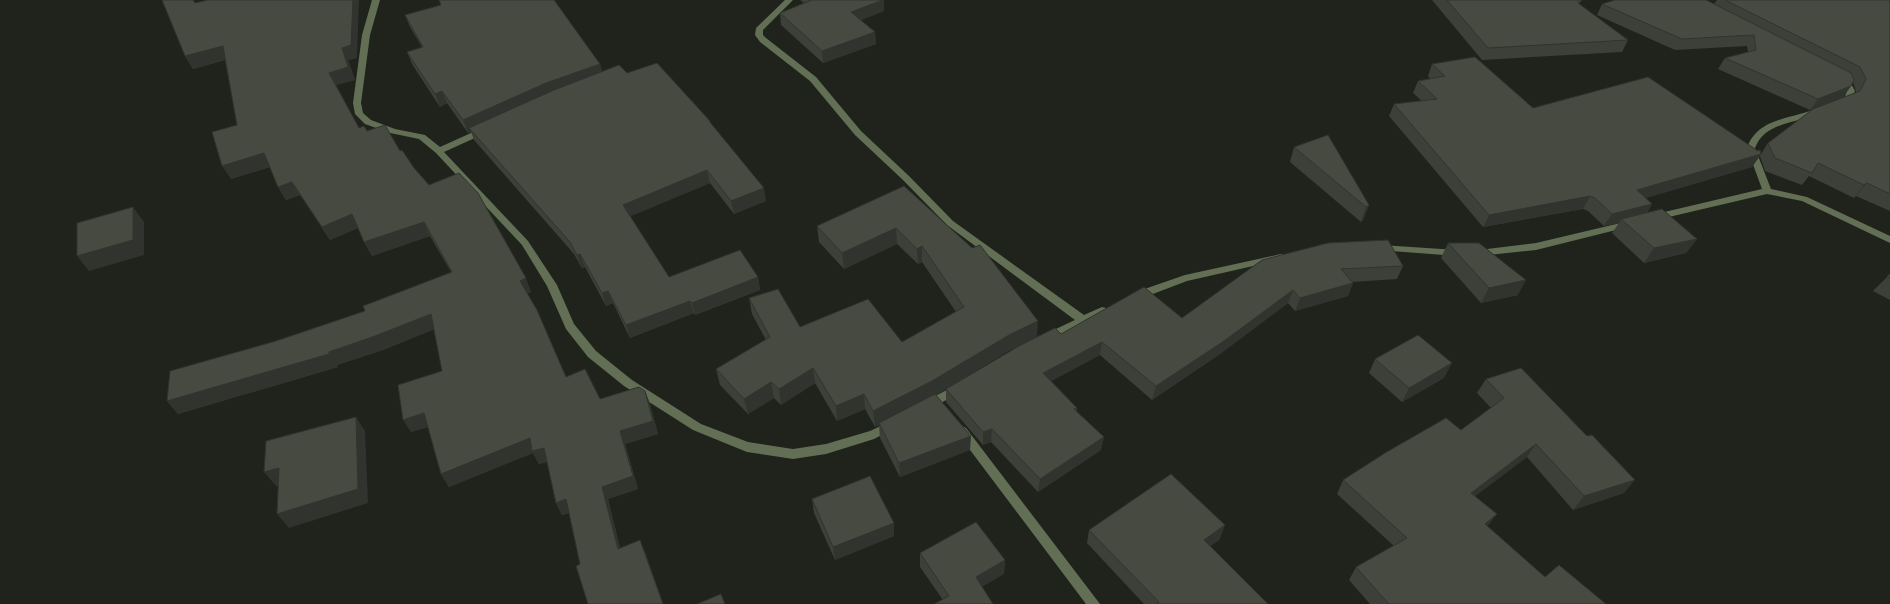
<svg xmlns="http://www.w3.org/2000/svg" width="1890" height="604" viewBox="0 0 1890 604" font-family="Montserrat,sans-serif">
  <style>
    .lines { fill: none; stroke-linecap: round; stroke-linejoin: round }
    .street { fill: #626f55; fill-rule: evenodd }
    .wall { fill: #3c4038 }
    .shaded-wall { fill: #31342e }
    .building { fill: #464a41; stroke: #31342e }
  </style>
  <rect width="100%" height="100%" fill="#1f231b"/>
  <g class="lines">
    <path class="street" d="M372 0H380L370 35 361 103 363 113 371 120 395 129 425 135 440 147 482 128H488V132L444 152 528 241 557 285 574 324 596 351 632 380 701 424 748 442 793 449 826 444 870 431 891 421 895 422 897 425 895 428 874 439 826 454 793 459 747 452 693 430 624 386 588 357 566 329 547 286 522 245 436 153 419 139 390 133 365 124 355 114 353 103 362 35Z
      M785 0H793L763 30V35L766 38 816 77 861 131 909 176 953 221 1084 315 1102 307 1106 308 1107 311 1106 314 1051 341H1043L1042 338 1043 335 1075 320 947 225 903 180 855 135 810 81 760 42 755 35 756 28Z
      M1838 77C1848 76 1851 83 1855 91L1850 102 1840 105 1836 103 1844 99 1847 91 1844 83 1837 79Z
      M1813 110H1819L1820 112C1817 115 1811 117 1806 118 1786 124 1763 126 1755 148L1771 189 1807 197 1890 236V243L1802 201 1767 194 1656 220 1653 219 1651 217 1653 215 1656 214 1762 189 1747 148C1757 119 1788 119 1813 110Z
      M1629 221 1632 222 1634 224 1632 226 1536 250 1479 256 1474 253 1479 250 1536 243Z
      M1381 245 1457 250 1462 253 1457 256 1378 250 1376 248Z
      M1281 254 1284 255 1286 257 1284 259 1187 281 1137 300 1132 296 1133 293 1185 275Z
      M958 384 962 385 963 388 962 391 932 408 928 409 924 408 923 405 924 402Z
      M962 426 966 428 1100 604H1086L958 434 956 431 958 428Z"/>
  </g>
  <path class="wall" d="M800 0H884V11L861 20 875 32 876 44 823 63 781 25 780 13 804 3Z
    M1432 0H1582L1579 4 1628 40 1622 52 1482 60Z
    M1717 0H1890V211L1856 196 1854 198 1809 176 1802 185 1765 171 1760 156 1752 167 1645 198 1652 204 1647 213 1697 239 1686 253 1644 263 1612 233 1619 223 1604 226 1588 211 1583 209 1483 227 1389 116 1394 104 1422 101 1413 93 1418 81 1430 79 1428 76 1432 64 1533 108 1761 154 1768 143 1856 93V92L1853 82 1843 97 1810 110 1718 69 1725 58 1748 52 1747 46 1675 50 1597 15 1602 4H1714Z
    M196 3 357 58 348 60 355 80 336 85 359 128 367 131 400 151 414 168 429 185 531 292 527 293 566 377 600 399 645 391 650 404 658 434 625 444 638 489 608 499 620 548 645 552 663 604H588L580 564 569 513 562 515 556 503 547 462 539 464 533 453 449 487 441 474 428 427 411 432 442 371 434 329 383 350 337 365 338 367 178 414 167 401 276 341 365 311 451 272 430 236 372 256 364 242 358 228 330 240 300 195 286 200 278 187 270 167 231 179 237 125 225 60 193 69 185 56Z
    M405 15 600 64 602 71 627 73 710 121 711 124 766 201 734 214 710 183 630 216 669 277H758L760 290 695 315 694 313 630 338 613 303 606 306 585 267 582 268 574 254 474 140 471 132 468 133 447 103 440 107 412 64 407 52 422 47 410 27Z
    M1294 147 1369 205 1363 220 1361 222 1290 162Z
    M904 186 1037 337 1008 351 936 395 970 450 900 477 880 438 879 425 875 427 865 409 837 421 815 383 781 405 774 398 748 414 720 385 716 369 766 340 752 314 749 298 800 327 902 342 956 312 922 262 918 264 897 244 844 269 819 242 817 226Z
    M1448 243 1518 295 1481 303 1441 258Z
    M1262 260 1403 266 1397 279 1352 282 1353 283 1348 296 1295 311 1288 303 1220 354 1152 400 1100 355 1051 381 1077 408V412L1101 450 1038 492 991 442 983 445 946 402V389L1061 334 1182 318Z
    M1890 274V300L1873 291Z
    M1375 359 1444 378 1402 402 1369 373Z
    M1486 379 1624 493 1573 510 1527 457 1475 496 1488 527 1545 577 1606 604H1370L1349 580 1356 567 1394 546 1337 494 1343 480 1461 430 1491 408 1477 393Z
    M812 499 894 523V536L835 560 814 513Z
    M1089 530 1220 539 1210 546 1268 604H1144L1087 543Z
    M920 553 1005 560 1004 574 943 600 920 567Z"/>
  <path class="shaded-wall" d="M353 0H359L357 58 348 60 355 80 336 85 329 73 342 48Z
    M883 0H884V11L852 24 851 12Z
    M875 32 876 44 823 63 822 51Z
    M223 46 230 58 193 69 185 56Z
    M600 64 604 76 469 128 471 132 468 133 463 120 546 83Z
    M1851 86 1843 97 1810 110 1818 99Z
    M442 91 447 103 440 107 435 94Z
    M264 153 272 166 231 179 222 166Z
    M1761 154 1752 167 1629 203 1637 190Z
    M707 170 710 183 627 218 623 205Z
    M292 182 300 195 286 200 278 187Z
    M1867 183 1856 196 1854 198 1864 185Z
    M764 188 766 201 734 214 731 201Z
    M1590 196 1583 209 1483 227 1489 215Z
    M1652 204 1644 216 1621 219 1619 223 1604 226 1612 214Z
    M1369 205 1363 220 1361 222 1366 207Z
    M133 207 144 222V255L89 271 77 256Z
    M352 214 360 227 330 240 322 227Z
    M424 222 430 236 372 256 364 242Z
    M896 228 897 244 844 269 842 253Z
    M1697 239 1686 253 1644 263 1654 248Z
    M922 246V262L918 264 917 249Z
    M580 254 585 267 582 268 577 255Z
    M758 277 760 290 695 315 692 303Z
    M526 278 531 292 526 294 520 281Z
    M1526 280 1518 295 1481 303 1489 288Z
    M1353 283 1348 296 1295 311 1300 298Z
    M1293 290 1288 303 1220 354 1152 400 1156 386Z
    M608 291 613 303 606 306 602 293Z
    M690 301 694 313 630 338 626 325Z
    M431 314 438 328 383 350 337 365 338 367 178 414 167 401Z
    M1038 321 1037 337 1008 351 932 397 879 423V425L875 427 873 411 1009 335Z
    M1102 342 1100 355 1042 386 1043 373Z
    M1452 363 1444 378 1402 402 1409 388Z
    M813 368 815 383 781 405 779 389Z
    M771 382 774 398 748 414 744 399Z
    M645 391 650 404 658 434 625 444 638 489 608 499 623 561 618 549 602 487 620 431Z
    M864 394 865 409 837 421 836 406Z
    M424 413 432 426 411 432 403 420Z
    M356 417 365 431 368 503 289 528 277 514Z
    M992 429 991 442 983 445V432Z
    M971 436 970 450 900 477 899 463Z
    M1104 437 1101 450 1038 492 1040 479Z
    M530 438 544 448 550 461 539 464 533 453 449 487 441 474Z
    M1536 444 1527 457 1462 506 1471 493Z
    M279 468 290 482 276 486 264 472Z
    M1635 480 1624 493 1573 510 1584 496Z
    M566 499 572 512 562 515 556 503Z
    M1497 514 1487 527 1485 524Z
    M894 523V536L835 560 833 547Z
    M1225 525 1220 539 1200 554 1204 540Z
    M640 540 645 552 663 604Z
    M1005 560 1004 574 975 591 976 577Z"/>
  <path class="building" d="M162 0H193L195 3 208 0H353L351 45 342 48 348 67 329 73 359 128 364 126 367 131 385 125 400 151 402 150 414 168 429 185 459 173 478 193 526 278 520 281 537 310 566 377 585 369 600 399 639 387 645 391 653 421 620 431 633 476 602 487 618 549 640 540 663 604H588L576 566 580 564 566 499 556 503 544 448 532 451 530 438 441 474 424 413 403 420 398 385 442 371 431 314 375 336 329 352V354L167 401 170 371 276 341 365 311 363 306 452 272 424 222 364 242 352 214 322 227 292 182 278 187 264 153 222 166 212 132 237 125 223 46 185 56Z
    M439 0H554L600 64 546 83 463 120 442 91 435 94 407 52 423 47 405 15 441 5Z
    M812 0H883L851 12 875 32 822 51 780 13Z
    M1447 0H1580L1578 3 1628 40 1488 48Z
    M1615 0H1706L1851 73 1854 80 1851 86 1818 99 1725 58 1756 50 1754 35 1682 39 1602 4Z
    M1725 0H1890V194L1867 183 1864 185 1818 163 1812 173 1775 158 1768 143 1813 109 1860 91 1866 79 1860 67Z
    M1475 57 1533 108 1648 77 1758 151 1760 150 1761 154 1637 190 1652 204 1612 214 1595 198 1590 196 1489 215 1394 104 1437 99 1418 81 1445 76 1432 64Z
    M657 63 710 121H709L764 188 731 201 707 170 623 205 669 277 740 250 758 277 692 303 690 301 626 325 608 291 602 293 580 254 577 255 570 242 469 128 554 90 619 65 627 73Z
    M1328 135 1369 205 1366 207 1294 147Z
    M904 186 972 248 980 245 1038 321 1009 335 932 381 873 411 864 394 836 406 813 368 779 389 771 382 744 399 716 369 770 337 749 298 778 289 800 327 868 299 902 342 964 307 922 246 917 249 896 228 842 253 817 226Z
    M133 207V240L77 256V223Z
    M1662 209 1697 239 1654 248 1621 219Z
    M1388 240 1403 266 1341 269 1353 283 1300 298 1293 290 1224 341 1156 386 1102 342 1043 373 1077 408 1074 409 1104 437 1040 479 992 429 983 432 946 389 1019 346 1055 328 1061 334 1144 287 1182 318 1262 260 1328 243Z
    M1448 243H1479L1526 280 1489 288Z
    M1890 274V278L1887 276Z
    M1418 335 1452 363 1409 388 1375 359Z
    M1521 368 1587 436 1592 435 1635 480 1584 496 1536 444 1471 493 1497 514 1485 524 1545 577 1559 565 1606 604H1389L1356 567 1407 538 1343 480 1385 453 1446 418 1461 430 1504 398 1486 379Z
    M935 394 971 436 899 463 879 423Z
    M356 417 358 489 277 514 279 468 264 472 266 441Z
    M1171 474 1225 525 1204 540 1268 604H1156L1159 602 1089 530Z
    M870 476 894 523 833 547 812 499Z
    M976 522 1005 560 976 577 993 604H934L949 596 920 553Z
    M721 594 725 604H697Z"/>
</svg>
